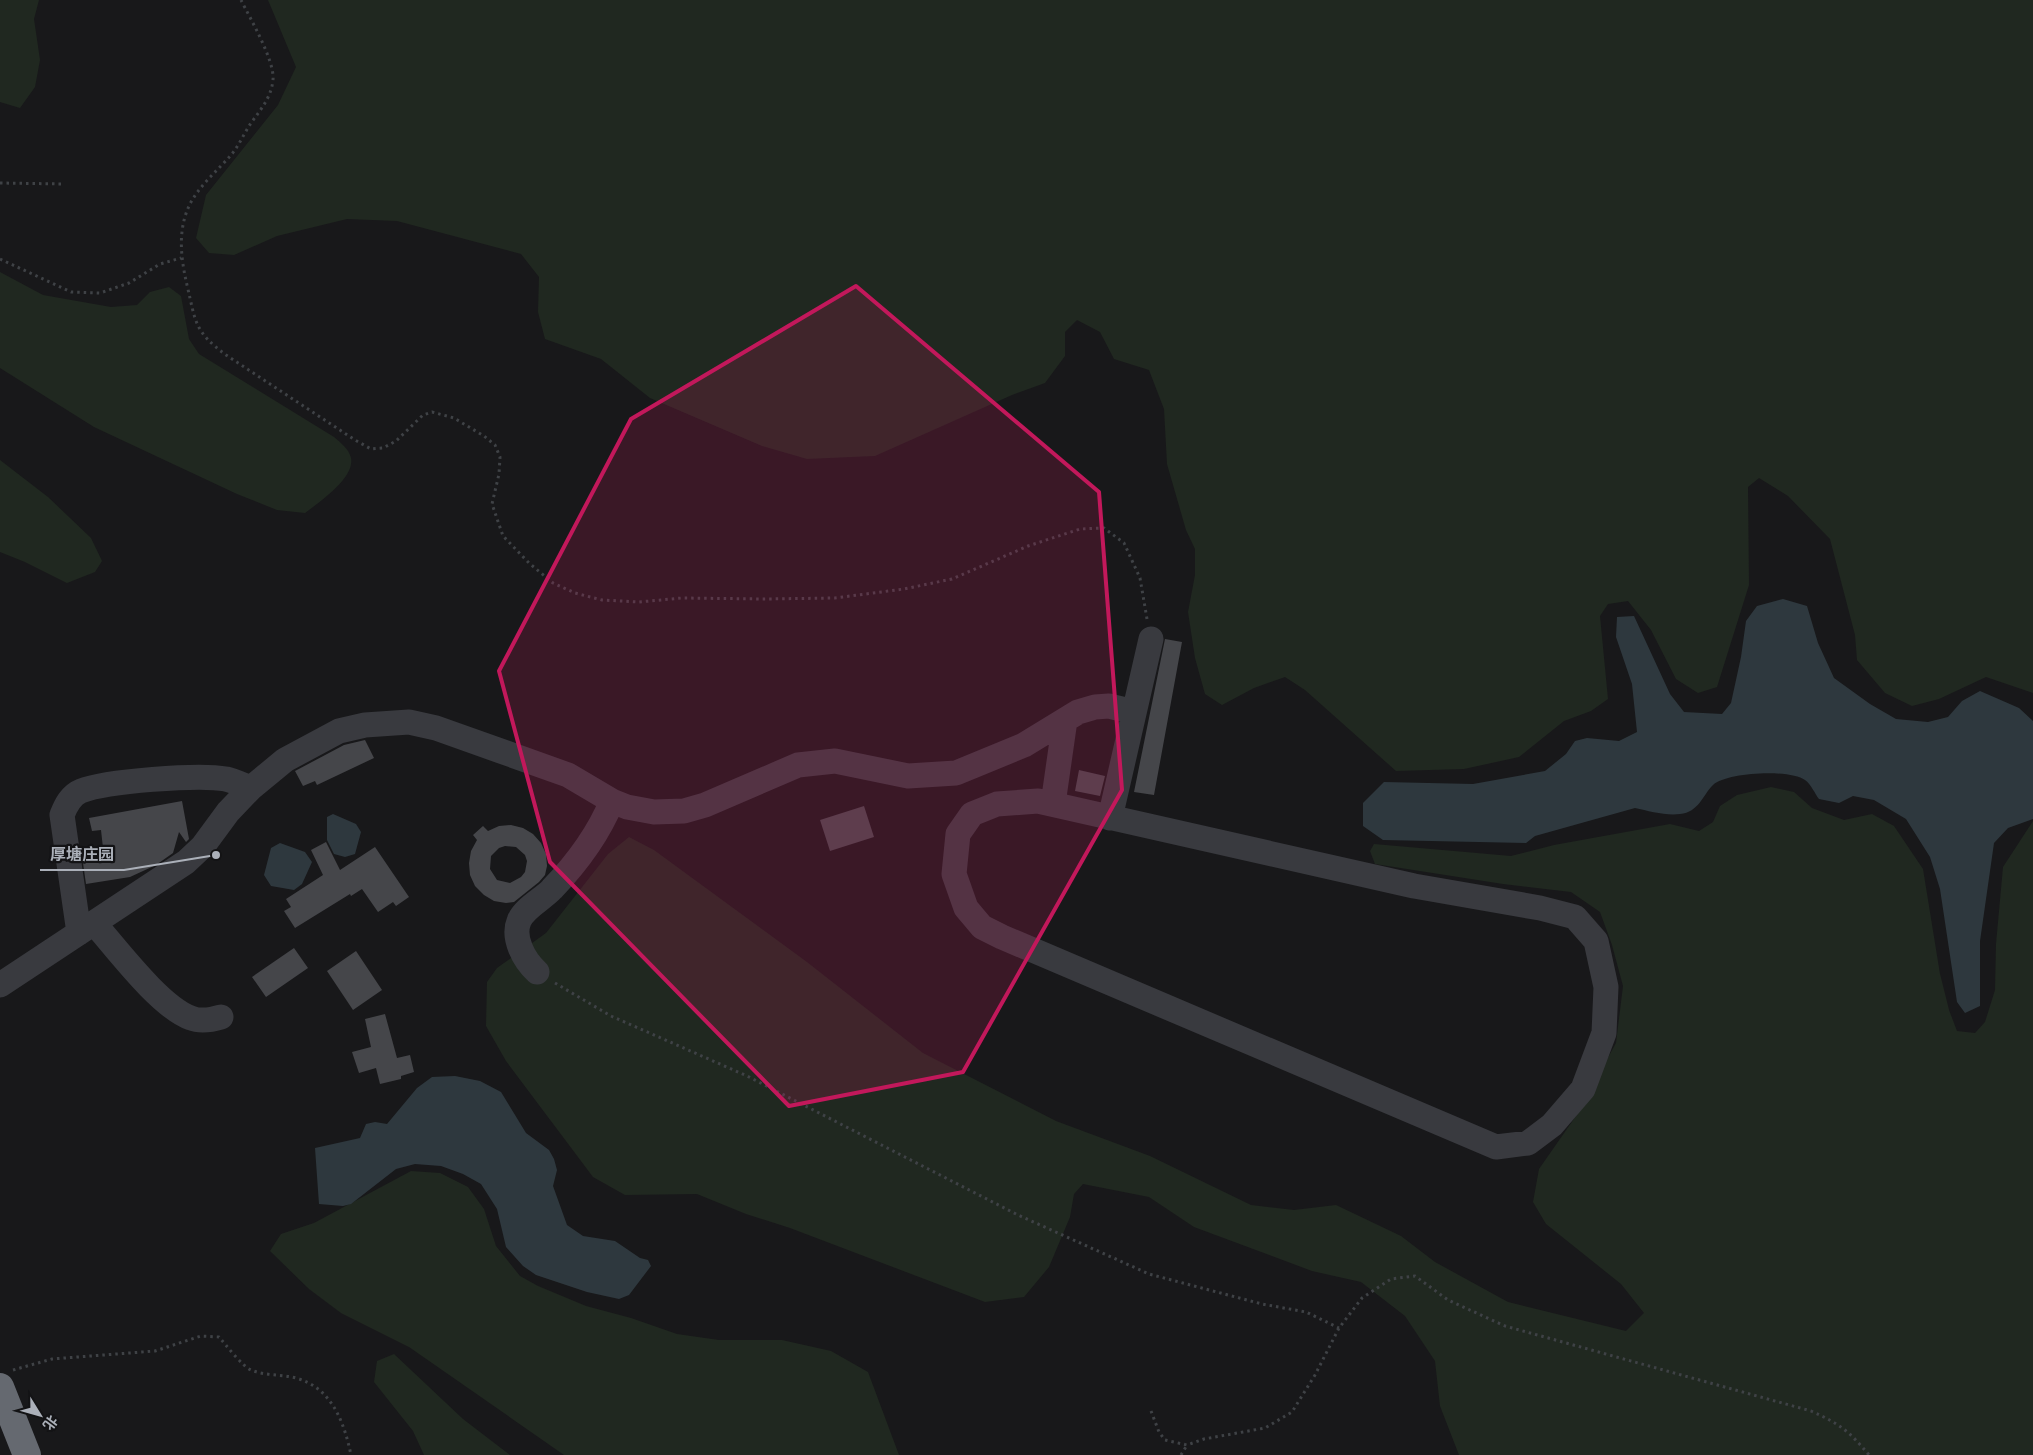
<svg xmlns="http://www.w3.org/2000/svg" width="2033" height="1455" viewBox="0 0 2033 1455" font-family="'Source Sans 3','Noto Sans SC',sans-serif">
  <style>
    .green { fill: #202820 }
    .water { fill: #2e383e }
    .building { fill: #45464a; fill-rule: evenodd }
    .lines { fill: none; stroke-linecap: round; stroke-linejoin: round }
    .path { stroke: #3f4246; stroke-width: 3; stroke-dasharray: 2.5 4; stroke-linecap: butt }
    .minor { stroke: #393a3f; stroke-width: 25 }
    .highway { stroke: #656970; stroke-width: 28 }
    .marked { fill: #c2185b; fill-opacity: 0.2; stroke: #c2185b; stroke-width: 4; stroke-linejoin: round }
    .leader { fill: none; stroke: #abb0b9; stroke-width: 2 }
    .callout-dot { fill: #abb0b9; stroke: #131315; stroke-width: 2 }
    .callout-label { font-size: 16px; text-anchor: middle; font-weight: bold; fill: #abb0b9; stroke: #131315; stroke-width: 4.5; stroke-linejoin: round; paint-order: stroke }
  </style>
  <rect width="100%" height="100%" fill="#18181a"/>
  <path class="green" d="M0 0H39L34 19 40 60 35 87 20 108 0 102Z
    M268 0H2033V693L1986 677 1939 699 1912 706 1885 693 1857 660 1855 635 1830 539 1788 496 1759 478 1748 487 1749 585 1717 687 1698 693 1676 679 1651 630 1628 601 1608 604 1600 616 1608 699 1591 711 1564 721 1519 757 1464 769 1396 771 1305 690 1285 677 1254 688 1222 705 1205 694 1195 658 1188 612 1195 575V549L1186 530 1167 464 1164 409 1149 370 1114 359 1100 332 1077 320 1065 332V356L1045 383 1012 395 875 456 807 459 762 446 650 398 601 359 545 339 538 312 539 277 521 254 397 221 347 219 277 236 234 255 209 253 196 238 206 195 278 105 296 67Z
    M0 272 43 295 111 307 137 305 150 292 169 287 181 296 189 339 199 354 334 437C341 443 349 449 351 458 355 478 319 502 305 513L277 510 237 494 94 427 0 368Z
    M0 460 48 497 91 538 102 561 95 572 67 583 25 562 0 552Z
    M1771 787 1794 792 1812 808 1844 820 1872 814 1894 826 1923 869 1940 974 1949 1010 1957 1031 1975 1033 1985 1022 1995 990 1996 944 2003 867 2033 821V1455H1459L1440 1406 1435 1361 1405 1316 1361 1282 1312 1271 1194 1227 1149 1197 1083 1184 1074 1194 1070 1217 1049 1267 1024 1297 985 1302 790 1228 746 1214 697 1194 625 1195 593 1177 506 1061 486 1026 487 982 497 968 546 933 608 854 629 837 654 850 807 962 923 1053 1056 1121 1150 1156 1251 1205 1294 1210 1336 1205 1401 1236 1435 1262 1508 1302 1626 1331 1644 1313 1621 1284 1546 1224 1533 1202 1539 1169 1576 1116 1616 1043 1623 986 1612 945 1600 912 1571 892 1503 884 1375 864 1370 851 1374 844 1511 856 1554 845 1670 824 1699 831 1713 822 1720 806 1737 795Z
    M411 1171 440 1173 468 1187 484 1209 496 1246 520 1276 538 1286 586 1306 631 1318 677 1334 719 1340H782L831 1351 868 1372 899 1455H564L409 1347 341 1313 309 1289 270 1251 281 1234 314 1223Z
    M394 1354 463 1419 510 1455H424L413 1431 374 1382 377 1361Z"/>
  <path class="water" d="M1783 599 1807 606 1818 643 1834 678 1870 704 1896 719 1928 722 1948 717 1962 701 1980 691 2019 708 2033 721V819L2008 828 1994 843 1980 941V1006L1965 1013 1957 1002 1940 889 1930 857 1906 819 1874 800 1853 796 1839 803 1819 799C1815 794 1811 784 1805 780 1790 769 1727 772 1713 785 1702 796 1699 812 1680 814 1666 816 1649 811 1635 808L1535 836 1526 843 1383 840 1363 826V803L1384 782 1473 784 1545 771 1566 754 1575 741 1587 738 1619 741 1637 732 1632 684 1616 637 1617 617 1634 616 1670 694 1684 712 1722 714 1731 703 1741 657 1746 621 1757 606Z
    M333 814 356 824 361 832 355 854 345 857 334 854 327 840V817Z
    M280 843 305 852 312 862 302 884 294 890 271 886 264 875 271 848Z
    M455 1076 480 1081 501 1092 526 1133 549 1150 554 1159 557 1170 553 1186 567 1225 583 1236 615 1241 640 1258 648 1260 651 1266 629 1295 619 1299 587 1292 536 1275 523 1266 506 1247 497 1209 481 1184 463 1174 441 1166 415 1164 396 1169 351 1204 343 1206 319 1204 315 1148 360 1138 366 1124 375 1122 387 1124 417 1088 432 1077Z"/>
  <path class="building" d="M1165 639 1182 642 1154 795 1134 792Z
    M365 740 374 758 317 785 315 781 303 786 295 771 344 745Z
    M1079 770 1105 776 1100 796 1075 791Z
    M182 801 189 839 186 842 179 832 173 853 156 865 130 877 86 884 83 863 104 857 101 830 92 831 89 818Z
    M864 806 874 837 830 851 820 820Z
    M511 825 523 828 533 834 541 843 546 854 547 866 545 875 539 882 514 902 506 903 494 901 484 895 475 886 470 875 469 863 471 851 477 840 473 835 483 826 488 831 499 826ZM505 846 516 847 525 855 527 861 525 872 521 877 510 883 497 880 490 869 491 856 499 848Z
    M326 842 340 870 375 847 409 897 396 906 393 902 378 912 362 889 351 896 350 894 295 928 284 911 291 907 286 899 323 875 311 850Z
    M294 948 308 968 266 997 252 977Z
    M356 951 382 990 353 1010 327 971Z
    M385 1014 397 1058 410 1055 414 1072 401 1076V1079L380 1084 376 1068 359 1073 352 1052 371 1047 365 1019Z"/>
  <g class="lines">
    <path class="path" d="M241 0C250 18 275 61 273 80 271 98 261 109 251 123 244 133 239 146 231 155 218 170 199 186 190 204 177 230 181 259 187 285 196 323 194 331 226 355L355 440 371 449 383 448 396 441 423 415 432 412 454 418 484 436 495 445 500 457 499 474 492 504 503 536 529 563 553 583 575 593 602 600 639 602 682 598 764 599 835 598 904 589 952 579 1028 546 1080 529 1104 528 1124 543 1140 578 1147 619
      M0 183 64 184
      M0 259 71 292 100 293 129 283 160 264 181 258
      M555 983 611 1016 747 1076 1018 1215 1149 1274 1262 1304 1306 1312 1339 1328
      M13 1370 52 1359 155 1351 201 1336 219 1337C226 1345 242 1366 251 1370 265 1376 281 1374 296 1378 332 1388 344 1422 351 1455
      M1151 1411 1159 1432 1165 1440 1187 1445 1204 1439 1265 1428 1292 1412 1315 1375 1339 1328 1362 1298 1391 1279 1415 1276 1448 1300 1505 1326 1811 1411C1840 1424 1849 1431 1869 1455
      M1181 1455 1187 1445"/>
    <path class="minor" d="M1038 801 1414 886 1540 908 1575 917 1596 941 1606 987 1604 1033 1583 1089 1552 1125 1528 1143 1496 1147 1002 937 982 927 966 908 954 874 958 834 972 814 997 804Z
      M1053 804 1065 720
      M1110 818 1151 639
      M94 923C117 949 160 1007 191 1018 201 1022 211 1020 221 1017
      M79 933 62 815C66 805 71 795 81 791 106 781 199 774 226 779 234 781 243 785 251 788
      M537 972C524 960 512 938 519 921 524 908 543 899 552 889 578 862 598 835 612 801
      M0 985 186 862 203 846 228 812 251 788 285 760 339 731 365 725 409 722 436 728 568 775 612 801 627 807 654 812 684 811 705 805 798 765 835 761 908 776 956 773 1024 745 1078 712 1095 707 1109 706 1134 712"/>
    <path class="highway" d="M0 1387 27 1455"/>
  </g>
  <path class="marked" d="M856 286 1099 492 1122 790 963 1072 789 1106 550 862 499 671 631 419Z"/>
  <path class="leader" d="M216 855L124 870H40"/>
  <circle class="callout-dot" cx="216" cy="855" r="5"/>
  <g class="callout-label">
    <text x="82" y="860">厚塘庄园</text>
  </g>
  <g transform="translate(40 1415) rotate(127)" stroke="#131315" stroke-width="4" paint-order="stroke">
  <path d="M0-4L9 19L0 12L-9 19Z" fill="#abb0b9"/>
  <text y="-8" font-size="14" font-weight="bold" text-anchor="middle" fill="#abb0b9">北</text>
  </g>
</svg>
